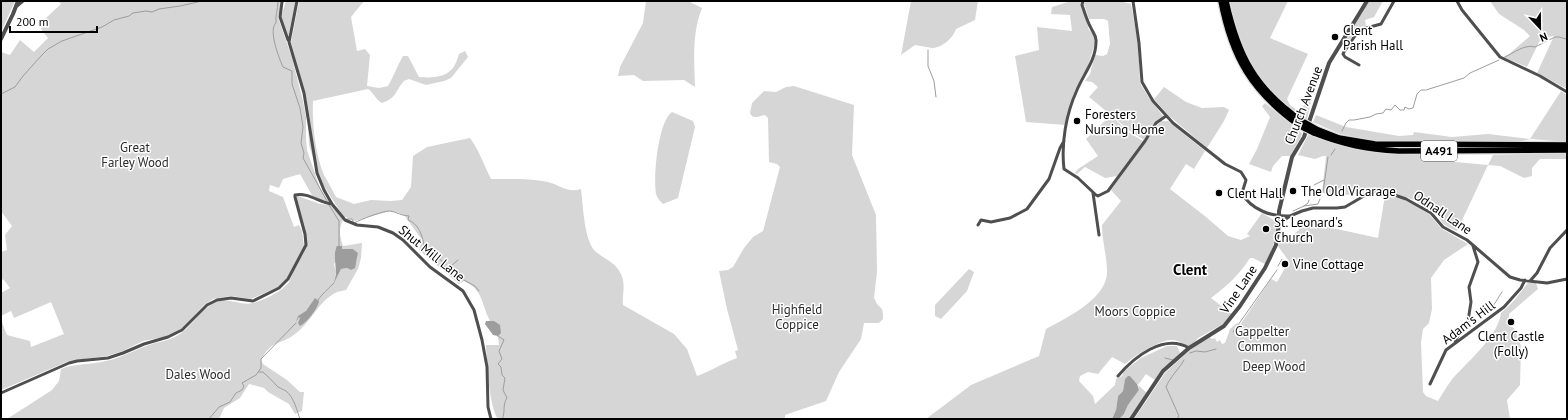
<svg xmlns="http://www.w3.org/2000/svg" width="1568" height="420" viewBox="0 0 1568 420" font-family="'PT Sans',sans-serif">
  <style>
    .green { fill: #d6d6d6; fill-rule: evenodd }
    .water { fill: #9d9d9d }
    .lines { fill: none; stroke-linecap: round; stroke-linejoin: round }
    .stream { stroke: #9d9d9d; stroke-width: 1 }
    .trunk-casing { stroke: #dbdbdb; stroke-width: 8 }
    .minor { stroke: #4f4f4f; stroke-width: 3 }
    .tertiary { stroke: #4f4f4f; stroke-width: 4 }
    .trunk { stroke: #000; stroke-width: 5.5 }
    .trunk-bridge-casing { stroke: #dbdbdb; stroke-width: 8; stroke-linecap: butt }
    .trunk-bridge { stroke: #000; stroke-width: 5.5 }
    .poi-dot { fill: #000; stroke: #fff; stroke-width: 1.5 }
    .labels { text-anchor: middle; stroke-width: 3; stroke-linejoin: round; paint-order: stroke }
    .shield { fill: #fff; stroke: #4c4c4c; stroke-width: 1 }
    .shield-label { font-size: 12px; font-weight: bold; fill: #000 }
    .poi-label { font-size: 13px; fill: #000; stroke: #fff; text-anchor: start }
    .street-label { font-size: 13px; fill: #000; stroke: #fff }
    .park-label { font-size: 13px; fill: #2d2d2d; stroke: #fff }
    .quarter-label { font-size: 15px; font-weight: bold; fill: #000; stroke: #fff }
  </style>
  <rect width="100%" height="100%" fill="#fff"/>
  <path class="green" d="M1 1H15L1 32Z
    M58 1H278L282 3 278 17 292 58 303 101 306 117V139L307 150 320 188 329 202 313 197 300 174 283 179 279 188 270 185 269 191 283 197 294 227 299 225 302 231 304 246 286 280 278 287 251 299 231 296 213 299 204 305 186 324 176 333 165 337 143 341 123 351 107 356 69 361 1 390V320L7 335 30 341 31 347 64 334 51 302 14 318 11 311 1 316V293L10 288 4 280 1 279V252L7 250 5 235 12 226 1 211V52L10 55 20 40 34 52 48 38 41 29 46 18 61 4Z
    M286 1H296L288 38 281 17Z
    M299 1H364L351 17 357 51 365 49 370 55 367 86 379 88 388 86C394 76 397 66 403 56H408L419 77C430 78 444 78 452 69 456 65 457 59 459 54L465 51 468 57 451 78 444 81 426 85 409 79 404 81C395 91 397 98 382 103 375 99 374 93 368 89L313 101C312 123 315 154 324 175 328 182 332 189 336 197L354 204 371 200 391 201 402 200 411 187 413 156 427 147 470 138C479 150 484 165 491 179 510 179 530 178 548 182 562 186 567 193 581 189 583 204 584 242 596 252 605 259 616 263 621 274 626 285 622 295 623 305L674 334 687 349 697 376C711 371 723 363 737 358L735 351 738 350 727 309 719 271 728 270 733 267 744 248 753 237 763 231 780 167 777 164 769 162 768 118 765 115C758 116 753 120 750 113L752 103 764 91 776 92 786 87 794 86 854 105 852 155 876 215 877 272 874 298 877 304 882 309 883 314V319L879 323H864L861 339 839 372 826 401 785 415V419H498C489 407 487 362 486 345H499C499 334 492 328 489 319 481 302 483 290 464 281L459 284 419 250 422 240 404 215 397 212 390 211 355 221 343 216 320 180 309 145 307 102 291 42Z
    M646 1H688L702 8C692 33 694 60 695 87L684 80 643 81 634 75 618 76 620 67 643 23Z
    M911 1H978L975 20 956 29C953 38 942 48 932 48 926 47 921 46 915 45L901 55Z
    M1071 1H1081V3L1089 30 1092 33 1096 40 1086 72 1073 96 1066 125 1026 122 1015 56 1039 50 1037 27 1072 31 1070 15 1051 14 1052 7Z
    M1085 1H1120L1131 4 1138 42 1140 83 1149 98 1163 116 1154 123 1144 140C1124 128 1107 111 1089 97L1098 87 1092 82 1085 81 1090 74 1095 55 1103 56 1107 54 1110 44 1108 21 1104 19H1089L1084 4Z
    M1229 1H1288L1270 38 1308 54 1287 99 1290 105 1300 112 1308 98 1311 101 1307 119H1304L1278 100 1264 84 1248 60 1238 38Z
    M1369 1H1383L1374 17 1365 20 1366 26 1358 29 1349 41 1347 42 1346 39Z
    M1490 1H1567V89L1537 73 1554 36 1541 38 1527 67 1503 57 1509 54 1530 36 1524 30 1499 14Z
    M1164 87 1186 102 1202 108 1224 107 1229 110 1224 121 1207 148 1168 115 1154 99Z
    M1561 91 1567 95V142L1531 139 1522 141H1479L1414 143 1375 141 1340 134 1313 122 1316 115 1346 127 1399 136 1413 135 1414 132 1452 137 1488 134 1530 139Z
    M1265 103 1302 133 1301 137 1290 156H1282L1273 166 1271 172 1249 164 1257 149 1270 117 1262 106Z
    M672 112 693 121 695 127 678 198 663 204C660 201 657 198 656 194 653 178 658 121 672 112Z
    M1111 115 1128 132 1143 141 1117 176 1105 178 1085 167 1077 174 1075 173 1078 169 1098 156 1086 139Z
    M1162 121H1168L1205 151 1194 169 1186 164 1170 189 1206 217 1228 236 1241 240 1250 236 1247 234 1262 213 1277 222C1278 238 1271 251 1265 264L1253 258H1250C1240 274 1226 287 1211 298L1232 314 1223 324 1198 338 1195 342 1188 347C1183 344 1176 339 1170 340 1156 342 1136 355 1125 364L1112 357 1098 374 1088 372 1080 376 1079 381 1093 396 1095 404 1115 385 1116 379 1122 376 1124 371 1141 358 1167 346H1177L1181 355 1164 367 1155 380 1146 374 1138 385 1147 393 1129 419H1118L1124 414 1128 405 1139 390 1138 385 1130 376 1125 379 1123 391 1118 396 1116 410 1112 419H926L971 385 1039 356 1046 329C1066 318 1107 299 1107 272 1107 256 1102 241 1102 225L1121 201 1111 190 1158 124Z
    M1308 135 1349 148 1398 153 1435 154 1446 159 1445 161 1488 165 1493 155 1567 152V159H1540L1532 168V176L1524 178 1500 166 1488 165 1457 231C1448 227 1440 225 1439 214L1414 200 1383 190 1345 195 1322 193 1326 156H1323L1315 159 1298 155Z
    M1385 195 1402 199 1416 206 1429 214 1442 229 1468 244 1444 260 1431 278 1432 309 1429 323 1423 329 1421 342 1423 392 1426 396 1438 401C1442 394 1446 388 1450 382 1465 363 1498 338 1501 313L1512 303 1528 283H1536L1538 289 1509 314V317L1507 319 1509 326 1514 328 1521 346 1520 385 1507 400 1510 419H1134L1165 373 1190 350 1209 336 1212 339 1215 338 1217 342 1220 340 1222 344 1225 343 1230 329 1237 323 1240 325 1271 279 1277 282 1289 261 1277 245C1290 238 1299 231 1308 220L1323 226 1378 238Z
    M298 196 320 204 332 205 343 220C338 229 340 237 343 246L362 243 361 258 358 269 346 290C343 291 340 291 337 292 318 301 311 323 295 334 278 347 273 338 261 360L263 364 287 380 300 392H304L302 411 295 414 289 404 268 392 264 388 249 384 240 398 224 408 219 419H7L52 390 59 381 61 369C76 363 91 365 106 361 121 358 134 350 149 345 157 342 167 341 175 337 191 329 200 309 216 302 229 297 241 306 253 303 265 300 281 292 289 282 292 276 294 268 298 262 302 256 306 250 307 244L296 197ZM337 247 342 249H353L358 253 356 263 351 270 347 268 341 269 334 282 336 272 334 264 336 261 335 249Z
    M969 269 974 272 967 291 941 319 935 316V305Z"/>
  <path class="water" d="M337 246H342V249H353L358 253 355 268 351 270 347 268 341 269 334 283C334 280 336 276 336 273 336 266 333 251 337 246Z
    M315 298 319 301C318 309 306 323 300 326L298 323 300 318 299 317 296 322 298 316 306 311Z
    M486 321H494L500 325 501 333 498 336 493 335 485 324Z
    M1128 376H1130L1137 384 1139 390 1128 405 1124 414 1119 419H1112L1116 410 1118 396 1123 391 1125 379Z"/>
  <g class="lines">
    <path class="stream" d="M278 2C278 10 275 15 276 23 268 30 279 58 283 67L292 71V84L300 108 303 127 301 143 304 153 303 158 327 201
      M928 50V66L934 81 936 97
      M1505 57C1514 53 1524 44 1535 47L1555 37H1559L1566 39 1567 37
      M1426 90 1464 78 1470 73 1499 60
      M1 94 15 87 23 76 41 56 48 49 62 41 102 27 114 20 129 16 133 13 146 11 152 12 159 9 180 6 202 1
      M1342 131 1346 123 1349 120H1354L1370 117 1376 114 1383 113 1386 109 1391 110 1395 105 1400 110H1404L1405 107 1409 109 1413 108 1417 94 1421 90H1425
      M1331 155 1335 149
      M1314 185 1324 180
      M1323 192 1328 157
      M329 205 339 221V246
      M1304 206 1308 203 1309 200
      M1293 211 1304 206 1318 204 1320 199
      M347 219H352L354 223C362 219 382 211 390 211 397 212 402 216 409 216L408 220C418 223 423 236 424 246 429 248 430 252 434 256 438 259 442 260 446 264
      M451 266 458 260
      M1278 266 1282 259
      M451 267 460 273 462 279 475 286 479 291
      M318 300C322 294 328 289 334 283
      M1488 311C1495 305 1497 299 1502 292
      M1233 332 1277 270
      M498 336 504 340 499 351 502 359 498 364 501 367 502 375 505 378 503 390 507 398C502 405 506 412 502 419
      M1190 353 1196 351 1205 352 1216 349
      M1165 358 1173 360
      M259 372H263C267 376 272 380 276 385 278 388 283 389 286 391 294 397 297 411 300 419
      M209 419 219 407 230 402 236 393 242 390 244 386 242 383 256 375 261 368V359L296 323
      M1177 419 1179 416 1166 387C1170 377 1179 369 1184 360"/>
    <g class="trunk-casing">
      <path id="trunk" d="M1221 1C1232 58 1252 92 1300 126
        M1226 1C1238 55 1255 89 1302 121
        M1316 129 1339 138 1375 144 1567 145
        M1314 133C1345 145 1366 149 1399 151L1567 150"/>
    </g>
    <path class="minor" d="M297 1 289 42 304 93 317 173 324 190 332 204 345 220 357 225 378 227 393 233 403 240 430 267 463 291 474 310 482 340 487 367 488 407 491 419
      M1083 1 1082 5C1085 13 1087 21 1091 28 1093 33 1097 36 1096 42 1096 60 1083 75 1077 90 1066 114 1061 143 1064 169L1078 178 1096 195 1098 196 1108 191 1145 141 1156 123 1166 116
      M1133 1 1139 43 1142 82 1153 101 1173 123 1225 164 1241 172 1246 180 1242 193C1251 210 1272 217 1290 216
      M1457 1 1462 10 1500 57 1540 76 1567 92
      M282 2 280 17 288 40
      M17 6 23 1
      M1359 65 1345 57 1343 54 1344 52 1359 30 1381 24 1394 1
      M1093 193 1099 235
      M1279 224 1290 216 1302 211 1313 208H1337L1345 207 1369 193 1378 191 1386 192 1406 199 1431 213 1443 227 1467 240 1510 277 1520 280 1547 283 1567 279
      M978 225 981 220 991 222 1010 218 1027 209 1049 179 1060 148 1064 141
      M1530 281 1537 273 1550 248 1567 230
      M1455 343 1456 339 1468 321 1471 302 1469 287 1478 262 1473 246
      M1118 376C1134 357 1164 333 1189 348
      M1430 384 1446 350 1504 307 1521 288 1525 280
      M1 393 69 363 77 361 108 358 123 353 144 344 168 337 182 330 207 305 217 300 231 298 253 301 279 288 288 279 306 245 305 234 295 197V195C308 192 320 203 332 204"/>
    <path class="tertiary" d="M1 39 13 14 18 1
      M1131 419 1163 371 1189 348 1224 326 1240 306 1265 268 1276 245 1279 224V211L1292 157 1304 137 1329 63 1367 1"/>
    <use href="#trunk" class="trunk"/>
    <g class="trunk-bridge-casing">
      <path id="trunk-bridge" d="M1302 121 1316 129
        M1300 126 1314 133"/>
    </g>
    <use href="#trunk-bridge" class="trunk-bridge"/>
  </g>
  <g class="poi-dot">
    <circle cx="1335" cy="37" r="4"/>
    <circle cx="1077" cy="121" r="4"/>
    <circle cx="1293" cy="191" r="4"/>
    <circle cx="1219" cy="193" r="4"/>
    <circle cx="1266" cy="229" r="4"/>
    <circle cx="1285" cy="264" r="4"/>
    <circle cx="1511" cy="322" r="4"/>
  </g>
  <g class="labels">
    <rect class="shield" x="1421" y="141" width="36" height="20" rx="3"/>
    <g class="shield-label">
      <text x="1439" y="155">A491</text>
    </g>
    <g class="poi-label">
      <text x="1343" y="35">Clent<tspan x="1343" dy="15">Parish Hall</tspan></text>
      <text x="1085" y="119">Foresters<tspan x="1085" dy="15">Nursing Home</tspan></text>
      <text x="1301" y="196">The Old Vicarage</text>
      <text x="1227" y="198">Clent Hall</text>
      <text x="1274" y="227">St. Leonard's<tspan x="1274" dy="15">Church</tspan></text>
      <text x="1293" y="269">Vine Cottage</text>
      <text x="1511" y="341" text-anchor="middle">Clent Castle<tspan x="1511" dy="15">(Folly)</tspan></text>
    </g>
    <g class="street-label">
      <text transform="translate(1303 105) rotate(-69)" y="5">Church Avenue</text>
      <text transform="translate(1443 212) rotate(34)" y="5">Odnall Lane</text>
      <text transform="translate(432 253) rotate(39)" y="5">Shut Mill Lane</text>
      <text transform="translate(1238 289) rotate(-56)" y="5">Vine Lane</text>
      <text transform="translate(1468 322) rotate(-37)" y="5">Adam's Hill</text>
    </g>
    <g class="park-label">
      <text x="135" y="152">Great<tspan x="135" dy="15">Farley Wood</tspan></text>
      <text x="797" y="314">Highfield<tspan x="797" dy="15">Coppice</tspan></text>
      <text x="1135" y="316">Moors Coppice</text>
      <text x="1262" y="336">Gappelter<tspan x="1262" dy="15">Common</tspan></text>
      <text x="1274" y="371">Deep Wood</text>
      <text x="198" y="379">Dales Wood</text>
    </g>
    <g class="quarter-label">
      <text x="1190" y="275">Clent</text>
    </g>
  </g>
  <rect width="1568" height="420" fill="none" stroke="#000000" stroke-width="4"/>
  <g transform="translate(1540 28) rotate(158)" stroke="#ffffff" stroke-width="3" paint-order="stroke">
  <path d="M0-3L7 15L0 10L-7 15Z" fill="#000000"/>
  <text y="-6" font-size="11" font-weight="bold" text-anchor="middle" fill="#000000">N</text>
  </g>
  <path d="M10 26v6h87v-6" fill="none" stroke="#000000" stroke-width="2"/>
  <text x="16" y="26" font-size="12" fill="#000000" stroke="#ffffff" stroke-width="3" paint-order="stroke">200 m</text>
</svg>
